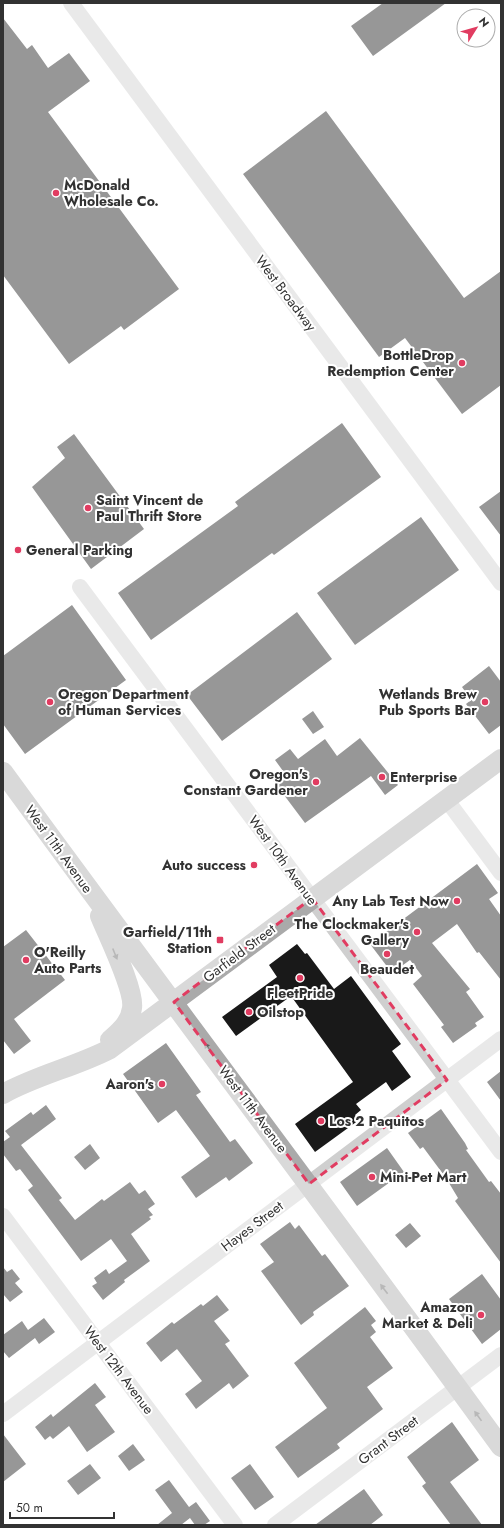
<svg xmlns="http://www.w3.org/2000/svg" width="504" height="1528" viewBox="0 0 504 1528" font-family="Jost,sans-serif">
  <style>
    .building { fill: #191919 }
    .lines { fill: none; stroke-linecap: round; stroke-linejoin: round }
    .minor { stroke: #cfcfcf; stroke-width: 16 }
    .major { stroke: #aaa; stroke-width: 20 }
    .oneway { fill: #626262 }
    .marked { fill: none; stroke: #e13c61; stroke-width: 3; stroke-dasharray: 8 5; stroke-linejoin: round }
    .poi-dot { fill: #e13c61; stroke: #fff; stroke-width: 1.5 }
    .labels { text-anchor: middle; stroke-width: 4; stroke-linejoin: round; paint-order: stroke }
    .poi-label { font-size: 14px; font-weight: bold; fill: #323232; stroke: #fff; text-anchor: start }
    .street-label { font-size: 14px; fill: #323232; stroke: #fff }
  </style>
  <rect width="100%" height="100%" fill="#fff"/>
  <path class="building" d="M383 3H446L373 56 351 26Z
    M3 18 27 49 32 45 48 68 69 53 90 81 48 112 179 289 124 330 121 326 69 364 3 275Z
    M326 111 464 298 501 271V385L462 414 405 338 379 357 243 174Z
    M342 423 381 477 274 555 272 553 151 640 118 593 238 506 235 502Z
    M74 434 144 529 91 569 32 487 65 458 57 447Z
    M501 491V536L479 507Z
    M421 517 459 570 355 645 317 593Z
    M72 605 126 680 25 754 3 724V656Z
    M297 612 332 659 222 741 187 695Z
    M489 666 501 682V725L489 734 466 704 471 700 462 687Z
    M313 711 324 727 313 734 302 719Z
    M360 738 398 785 385 795 371 776 305 823 272 779 283 771 275 760 290 749 298 759 325 739 337 756Z
    M477 864 498 893 489 899 501 916V980L479 952 477 953 457 924 432 943 470 989 466 992 484 1017 475 1023 477 1026 453 1043 441 1027 444 1025 413 984 422 976 410 960 392 973 370 944Z
    M26 930 65 980 14 1019 31 1041 14 1054 3 1040V947Z
    M297 944 305 954 307 953 334 989 351 976 401 1044 392 1051 411 1077 392 1091 386 1082 356 1104 361 1110 355 1115 359 1120 315 1152 295 1124 353 1082 291 996 236 1036 222 1017 277 977 269 965Z
    M166 1043 201 1092 196 1095 230 1142 235 1139 253 1163 229 1181 226 1177 196 1198 181 1177 210 1156 176 1110 158 1123 123 1074Z
    M501 1071V1101L487 1082Z
    M46 1105 56 1119 21 1145 62 1198 59 1200 75 1220 102 1199 104 1201 130 1182 139 1194 145 1190 155 1204 148 1209 153 1215 149 1217 151 1219 131 1234 150 1261 124 1280 125 1282 103 1300 92 1286 97 1283 94 1278 106 1269 109 1274 127 1261 111 1239 81 1261 28 1190 33 1186 20 1169 16 1171 3 1154V1142L10 1137 5 1131 31 1112 33 1115Z
    M441 1109 465 1143 468 1149 466 1150 489 1182 491 1181 501 1194V1263L455 1201 458 1198 446 1178 423 1147 420 1149 408 1133Z
    M90 1144 100 1158 85 1170 74 1157Z
    M387 1148 404 1172 357 1206 340 1182Z
    M290 1222 295 1229 299 1225 322 1256 325 1254 349 1286 313 1312 314 1315 301 1325 261 1271 274 1262 260 1244Z
    M410 1223 421 1236 406 1248 395 1235Z
    M3 1267 7 1272 12 1269 20 1279 15 1283 23 1292 10 1302 3 1294Z
    M482 1274 501 1300V1329L482 1344 449 1299Z
    M217 1295 229 1310 214 1321 230 1341 225 1344 249 1376 233 1389 229 1383 196 1409 185 1394 202 1381 177 1349 161 1362 146 1343 172 1322 174 1324 201 1304 203 1306Z
    M365 1307 376 1321 371 1325 376 1332 370 1337 393 1368 367 1387 383 1409 337 1444 340 1448 298 1478 275 1447 327 1408 294 1363Z
    M44 1318 55 1332 39 1344 35 1338 9 1358 3 1351V1335L22 1321 28 1330Z
    M95 1383 106 1397 95 1405 115 1432 87 1452 69 1426 53 1439 50 1436 45 1440 35 1427 51 1414 53 1417Z
    M452 1422 479 1460 450 1482 482 1525H451L422 1486 426 1483 407 1457Z
    M3 1434 26 1464 3 1482Z
    M133 1444 145 1460 129 1471 118 1456Z
    M90 1464 101 1478 78 1495 67 1481Z
    M250 1464 274 1497 255 1510 231 1478Z
    M169 1480 189 1507 196 1502 210 1521 204 1525H195L190 1518 181 1525H157L172 1513 155 1490Z
    M364 1489 383 1515 370 1525H315Z"/>
  <g class="lines">
    <path class="minor" d="M71 3 501 583
      M80 587 501 1152
      M446 799 501 873
      M3 1216 235 1525
      M3 1414 501 1039
      M275 1525 501 1355"/>
    <path class="major" d="M3 772C168 998 337 1221 501 1447
      M100 916C108 936 135 990 132 1008 130 1023 120 1031 110 1040
      M3 1094C37 1075 75 1067 110 1049L501 759"/>
  </g>
  <defs><path id="oneway-solid" d="M-6-.8H1V-3.2L6.5 0L1 3.2V.8H-6Z"/></defs>
  <g class="oneway">
    <use href="#oneway-solid" transform="translate(115 954) rotate(68)"/>
    <use href="#oneway-solid" transform="translate(208 1048) rotate(-126)"/>
    <use href="#oneway-solid" transform="translate(384 1289) rotate(-127)"/>
    <use href="#oneway-solid" transform="translate(478 1416) rotate(-126)"/>
  </g>
  <path d="M0 0H504V1528H0ZM312 898 447 1080 309 1184 174 1002Z" fill="#fff" fill-opacity=".55" fill-rule="evenodd"/>
  <path class="marked" d="M312 898 447 1080 309 1184 174 1002Z"/>
  <g class="poi-dot">
    <circle cx="56" cy="193" r="4"/>
    <circle cx="462" cy="363" r="4"/>
    <circle cx="88" cy="508" r="4"/>
    <circle cx="18" cy="550" r="4"/>
    <circle cx="50" cy="702" r="4"/>
    <circle cx="485" cy="702" r="4"/>
    <circle cx="382" cy="777" r="4"/>
    <circle cx="316" cy="782" r="4"/>
    <circle cx="254" cy="865" r="4"/>
    <circle cx="457" cy="901" r="4"/>
    <circle cx="417" cy="932" r="4"/>
    <rect x="216" y="936" width="8" height="8" rx="2"/>
    <circle cx="387" cy="954" r="4"/>
    <circle cx="26" cy="960" r="4"/>
    <circle cx="300" cy="978" r="4"/>
    <circle cx="249" cy="1012" r="4"/>
    <circle cx="162" cy="1084" r="4"/>
    <circle cx="321" cy="1121" r="4"/>
    <circle cx="372" cy="1177" r="4"/>
    <circle cx="481" cy="1315" r="4"/>
  </g>
  <g class="labels">
    <g class="poi-label">
      <text x="64" y="190">McDonald<tspan x="64" dy="16">Wholesale Co.</tspan></text>
      <text x="454" y="360" text-anchor="end">BottleDrop<tspan x="454" dy="16">Redemption Center</tspan></text>
      <text x="96" y="505">Saint Vincent de<tspan x="96" dy="16">Paul Thrift Store</tspan></text>
      <text x="26" y="555">General Parking</text>
      <text x="58" y="699">Oregon Department<tspan x="58" dy="16">of Human Services</tspan></text>
      <text x="477" y="699" text-anchor="end">Wetlands Brew<tspan x="477" dy="16">Pub Sports Bar</tspan></text>
      <text x="308" y="779" text-anchor="end">Oregon's<tspan x="308" dy="16">Constant Gardener</tspan></text>
      <text x="390" y="782">Enterprise</text>
      <text x="246" y="870" text-anchor="end">Auto success</text>
      <text x="449" y="906" text-anchor="end">Any Lab Test Now</text>
      <text x="409" y="929" text-anchor="end">The Clockmaker's<tspan x="409" dy="16">Gallery</tspan></text>
      <text x="212" y="937" text-anchor="end">Garfield/11th<tspan x="212" dy="16">Station</tspan></text>
      <text x="34" y="957">O'Reilly<tspan x="34" dy="16">Auto Parts</tspan></text>
      <text x="387" y="974" text-anchor="middle">Beaudet</text>
      <text x="300" y="998" text-anchor="middle">FleetPride</text>
      <text x="257" y="1017">Oilstop</text>
      <text x="154" y="1089" text-anchor="end">Aaron's</text>
      <text x="329" y="1126">Los 2 Paquitos</text>
      <text x="380" y="1182">Mini-Pet Mart</text>
      <text x="473" y="1312" text-anchor="end">Amazon<tspan x="473" dy="16">Market &amp; Deli</tspan></text>
    </g>
    <g class="street-label">
      <text transform="translate(286 293) rotate(53)" y="5">West Broadway</text>
      <text transform="translate(59 849) rotate(54)" y="5">West 11th Avenue</text>
      <text transform="translate(283 860) rotate(54)" y="5">West 10th Avenue</text>
      <text transform="translate(239 953) rotate(-37)" y="5">Garfield Street</text>
      <text transform="translate(253 1109) rotate(53)" y="5">West 11th Avenue</text>
      <text transform="translate(252 1226) rotate(-37)" y="5">Hayes Street</text>
      <text transform="translate(119 1370) rotate(53)" y="5">West 12th Avenue</text>
      <text transform="translate(388 1440) rotate(-37)" y="5">Grant Street</text>
    </g>
  </g>
  <rect width="504" height="1528" fill="none" stroke="#323232" stroke-width="8"/>
  <g transform="translate(476 28) rotate(53)"><circle r="19" fill="#ffffff" stroke="#adadad"/>
  <path d="M0-3L7 15L0 10L-7 15Z" fill="#e13c61"/>
  <text y="-6" font-size="11" font-weight="bold" text-anchor="middle" fill="#323232">N</text>
  </g>
  <path d="M10 1512v6h104v-6" fill="none" stroke="#323232" stroke-width="2"/>
  <text x="16" y="1512" font-size="12" fill="#323232" stroke="#ffffff" stroke-width="3" paint-order="stroke">50 m</text>
</svg>
